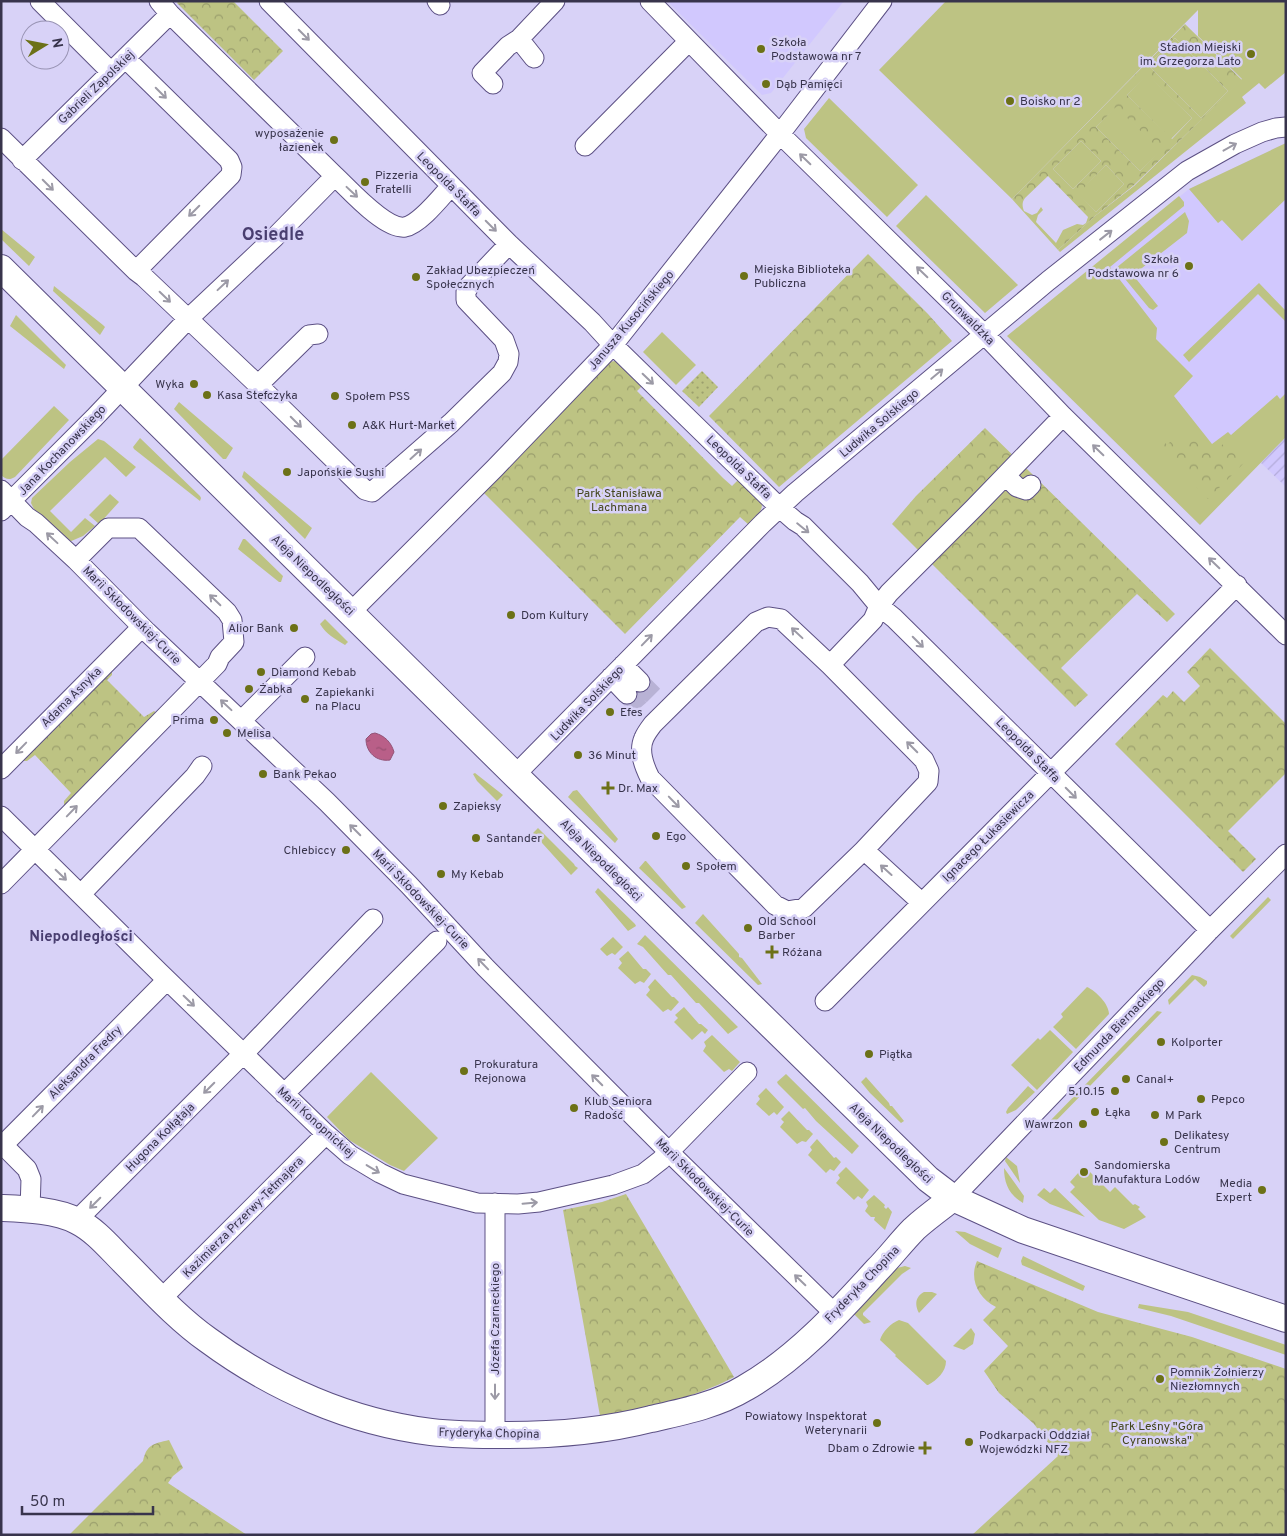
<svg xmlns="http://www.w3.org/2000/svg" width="1287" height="1536" viewBox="0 0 1287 1536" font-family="Overpass,sans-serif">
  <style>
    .built { fill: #d1c8fe }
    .industrial { fill: url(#industrial-furrows) }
    .grass { fill: #bdc383 }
    .park { fill: url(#park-crowns); fill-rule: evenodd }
    .garden { fill: url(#garden-dots) }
    .water { fill: url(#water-ripples); stroke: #925276 }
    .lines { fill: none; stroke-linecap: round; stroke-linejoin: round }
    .street-tunnel { stroke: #b8b2d5; stroke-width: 19; stroke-dasharray: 19 9; stroke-linecap: butt }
    .street-casing { stroke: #5c5084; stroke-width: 21 }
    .secondary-casing { stroke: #5c5084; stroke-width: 28 }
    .street { stroke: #fff; stroke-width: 19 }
    .secondary { stroke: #fff; stroke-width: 26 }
    .oneway { stroke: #9c9aa6 }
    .poi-dot { fill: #6c7117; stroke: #d8d2f7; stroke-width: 2 }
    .labels { text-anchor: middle; stroke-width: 5; stroke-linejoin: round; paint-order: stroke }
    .poi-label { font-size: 12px; fill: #38344c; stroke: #d8d2f7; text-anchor: start }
    .street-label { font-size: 12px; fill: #38344c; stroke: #d8d2f7 }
    .park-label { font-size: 12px; fill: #43461c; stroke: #d8d2f7 }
    .quarter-label { font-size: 15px; font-weight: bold; fill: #493e70; stroke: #d8d2f7 }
    .district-label { font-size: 18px; font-weight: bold; fill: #493e70; stroke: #d8d2f7 }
  </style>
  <defs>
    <pattern id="industrial-furrows" width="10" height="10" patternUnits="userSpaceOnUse" patternTransform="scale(1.25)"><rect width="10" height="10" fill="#d1c8fe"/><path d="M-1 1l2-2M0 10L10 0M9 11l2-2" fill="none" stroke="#b4acdb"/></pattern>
    <pattern id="park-crowns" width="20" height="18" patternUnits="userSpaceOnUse" patternTransform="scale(1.25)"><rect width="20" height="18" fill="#bdc383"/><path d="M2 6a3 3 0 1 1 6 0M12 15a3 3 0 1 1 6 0" fill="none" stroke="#9b9f6d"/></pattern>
    <pattern id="garden-dots" width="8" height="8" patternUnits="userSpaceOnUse" patternTransform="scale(1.25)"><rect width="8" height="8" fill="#bdc383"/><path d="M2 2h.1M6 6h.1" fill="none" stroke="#9b9f6d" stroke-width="1.8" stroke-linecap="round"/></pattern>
    <pattern id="water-ripples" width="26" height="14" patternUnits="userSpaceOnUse" patternTransform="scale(1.25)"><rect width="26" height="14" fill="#b95f88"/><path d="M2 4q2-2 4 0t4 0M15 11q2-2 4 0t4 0" fill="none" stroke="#974f71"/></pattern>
  </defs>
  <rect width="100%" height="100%" fill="#d8d2f7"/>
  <path class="built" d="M667 1H844L771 93 762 95Z
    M1286 143V436L1200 525 1007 336 1189 189Z"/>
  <path class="industrial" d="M1286 436V487L1261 463Z"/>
  <path class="grass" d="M946 1H1286V72L1265 89 1259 83 1242 97 1246 103 1060 252 1058 250 1095 216 1134 186 1242 79 1198 36V10L1012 199 879 70Z
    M1175 38 1228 91 1201 118 1148 65Z
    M1147 74 1192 118 1171 139 1127 95Z
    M829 98 918 185 887 217 806 138 804 129Z
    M1116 106 1161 150 1140 171 1096 127Z
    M1081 141 1101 161 1073 189 1053 169Z
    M1286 143V199L1242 241 1222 220 1218 223 1189 189Z
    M1106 165 1124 184 1096 212 1077 194Z
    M926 195 1018 285 985 313 896 226Z
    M1179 196 1184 202V206L1110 267 1157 328 1156 339 1193 376 1174 396 1212 444 1228 432 1231 435 1277 395 1280 399 1286 393V437L1200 525 1007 336Z
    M1185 212 1189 221 1187 233 1133 275 1158 306 1153 310 1149 308 1116 268Z
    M1 229 35 257 29 266 1 239Z
    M1259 283 1286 311V322L1258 294 1189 362 1183 355Z
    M54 286 103 325 105 327 100 335 53 291Z
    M16 315 66 365 64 369 10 326Z
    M662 332 696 365 676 385 643 352Z
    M179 402 233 448 226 459H223L174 409Z
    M54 406 69 420 15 477C10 480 6 480 1 475V460Z
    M140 438 200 496 201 498 200 501 134 449 133 447Z
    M98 439 104 441 136 467 126 477 105 457 50 511 71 532 85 518 95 526 83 536 69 542 34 509 31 503 32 498 70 462Z
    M244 471 312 528 305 539 242 477Z
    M110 494 119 502 99 524 89 515Z
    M243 539H245L283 576 281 582H279L238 549Z
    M325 619 348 642 345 645C335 639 326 634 320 624Z
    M475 773 503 795 497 801 477 781 473 774Z
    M577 790 618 839 615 843 568 797 573 791Z
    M538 828 574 864 575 866 578 868 571 875 533 833Z
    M645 861H646L686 907 682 909 639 868Z
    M598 888 635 924 636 926 628 931 595 892Z
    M1268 897 1271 900 1233 939 1230 936Z
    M703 914 739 954V957L742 958 762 984 758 985 695 923Z
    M645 935 738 1027 728 1034 699 1003H696L671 975H668L643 947 637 944Z
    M613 937 623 947 615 955 612 953 607 956 600 949Z
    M628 951 643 969H646L651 974 644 983 640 981 635 984 618 968 622 963 619 959Z
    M1192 975 1200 977 1207 981V984L1204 987 1195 979 1169 1005 1168 1000Z
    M655 979 672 997H674L679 1002 671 1011 668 1009 663 1012 646 995 650 990 648 987Z
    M1087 987C1096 991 1109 1004 1109 1014L1076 1049 1053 1027 1063 1017 1061 1014Z
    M684 1007 699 1024H701L708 1030 705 1034 702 1031 692 1040 674 1022 678 1018 675 1015Z
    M1157 1011 1162 1012 1052 1125 1049 1122Z
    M1050 1030 1073 1052 1037 1090 1011 1065 1038 1038 1040 1040Z
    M712 1035 740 1062 732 1071 729 1069 724 1072 703 1051 706 1046 704 1042Z
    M371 1072 438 1138 404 1171 390 1165 349 1140 327 1117Z
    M786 1074 859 1146 852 1154 816 1121 805 1108 803 1109 778 1084 777 1082Z
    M866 1077 889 1103 890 1106H892L904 1121 901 1123 870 1093 861 1082Z
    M1028 1086 1035 1092 1016 1110 1007 1114 1006 1112 1008 1108Z
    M766 1088 784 1107 777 1115 774 1112 769 1116 756 1104 760 1099 758 1096Z
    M789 1111 807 1130H809L813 1134 806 1142 802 1141 797 1144 780 1127 784 1122 781 1119Z
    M817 1139 834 1158 836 1157 841 1162 834 1171 830 1169 826 1173 808 1155 812 1150 810 1147Z
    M1006 1157 1017 1166 1020 1183 1005 1161Z
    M846 1167 869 1190 862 1199 858 1196 854 1200 836 1183 840 1178 838 1175Z
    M1004 1168 1024 1196 1023 1203C1009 1195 1004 1183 1004 1168Z
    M1079 1172 1085 1177 1090 1172 1110 1192 1115 1187 1133 1205 1135 1204 1140 1207 1138 1209 1146 1217 1124 1229 1099 1220 1070 1192 1075 1187 1070 1182Z
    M1044 1188 1050 1193 1055 1188 1085 1217 1050 1204 1037 1195Z
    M874 1195 885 1205 884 1207 886 1209 888 1207 892 1212 885 1230 874 1220 875 1217H871L865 1211 868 1206 866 1202Z
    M955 1231 965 1232 1002 1248 998 1258 970 1244Z
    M1023 1256 1085 1286 1083 1291 1022 1265 1021 1261Z
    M905 1266 911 1268 902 1274 863 1313V1315L871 1322 864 1324 853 1313 897 1268Z
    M924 1292H932L937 1294 919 1313C914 1304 916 1296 924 1292Z
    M1139 1304 1188 1312 1286 1345V1355L1171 1316 1138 1308Z
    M899 1320 908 1323 946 1361C946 1372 937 1380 928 1385H927L895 1356 896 1355 880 1340C882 1332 891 1323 899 1320Z
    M971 1328 975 1334 973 1344 964 1350 953 1346Z"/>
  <path class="park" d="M179 1H233L283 51 254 80 177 3Z
    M1185 24 1242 80 1133 186 1095 216 1058 250 1012 199ZM1175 38 1228 91 1201 118 1148 65ZM1147 75 1192 118 1172 139 1127 95ZM1116 107 1160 150 1140 171 1096 127ZM1081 141 1101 161 1073 189 1053 169ZM1106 165 1124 184 1096 212 1078 194ZM1048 176 1088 217 1086 223 1083 225 1077 224 1063 230 1056 243 1036 222 1038 215 1043 210 1041 207 1037 213 1032 215 1024 211C1022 206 1022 202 1025 198Z
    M868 254 928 314 952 341 779 487 709 416Z
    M615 361H620L642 386 637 391 723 478 732 486 738 480H742C761 500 772 502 749 525L740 517 625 634 481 490 608 362Z
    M985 428 1175 614 1167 622 1137 594 1061 668 1088 695 1075 707 892 524 916 496Z
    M1191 432 1213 454 1229 438 1249 458 1208 499 1157 446 1163 440 1167 445 1172 440 1177 445Z
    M1210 648 1286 724V773L1228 831 1256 859 1243 872 1115 744 1163 695 1167 698 1173 691 1184 702 1200 686 1187 672Z
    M112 668V675L107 680 144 717 154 711 157 713 67 808 64 806V801L71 793 35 755 27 761H20Z
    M626 1194 734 1377C693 1399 645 1408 600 1416L563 1210 602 1202Z
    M977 1261 1098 1312 1192 1337 1286 1369V1535H972L1058 1456 1034 1424 999 1393 984 1371 1008 1346 983 1320 996 1307C978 1298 969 1279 977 1261Z
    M169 1440 183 1468 173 1476 168 1483 247 1535H69L143 1461C147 1444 153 1444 169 1440Z"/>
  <path class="garden" d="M702 371 718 387 699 407 682 391Z"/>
  <path class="water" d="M375 733C385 736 391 742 394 752L390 760C376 762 366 752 366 739L371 734Z"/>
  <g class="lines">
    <path class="street-tunnel" d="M640 682 656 698
      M627 694 642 712"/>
    <g class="street-casing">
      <path id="street" d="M40 1 111 72
        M159 1 170 14 335 176
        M269 1 509 244 592 322 613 345 779 507 795 521 803 526 860 583 879 606 894 618 1210 930
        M437 1 440 5
        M650 1 780 134 984 334 1063 416 1286 635
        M519 39 534 58
        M126 59 229 160 232 167 231 175 136 271
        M493 84 482 73 508 46 519 39 555 1
        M1 138 136 271 144 277 258 385 365 490 372 492 451 423 502 373 508 362 509 354 504 340 466 300V292L469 286 509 244
        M585 146 689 41
        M22 160 170 14
        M258 385 309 335 318 334
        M1006 476 1017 487 1026 490 1031 485
        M1 490 27 517 36 523 76 560 147 632 327 802 409 885 485 967 669 1152 835 1314
        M1 511 94 418 188 319 275 237 335 176C349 189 385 230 405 227 420 224 441 197 451 186
        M351 612 495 468 613 345 780 134 882 1
        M623 665 640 682
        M830 665 873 620 879 606 889 593 974 508 1063 416
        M611 677 627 694
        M242 720 305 657
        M1 769 142 627
        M515 775 763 523 795 493 1048 281 1187 171 1235 144 1262 132 1276 128 1286 127
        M1 816 159 972 326 1134 350 1155 380 1173 403 1184 477 1203 518 1204 539 1202 613 1185 643 1174 661 1160 747 1072
        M864 850 804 908 787 911 775 905 650 778C644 766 638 751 644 738 646 733 650 728 653 724L756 622 768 617 781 619 830 665 924 760 929 771 928 782 864 850 922 903
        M1 884 217 664 220 657 234 642 232 620 227 612 139 528H108L76 560
        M81 894 195 776 202 766
        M825 1001 1237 585
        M284 1094 437 941
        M1 1143 27 1169 31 1179 30 1210
        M3 1145 167 980
        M953 1198 1210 930 1286 854
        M77 1220 250 1047 373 919
        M161 1299 326 1134
        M495 1435V1203"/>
    </g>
    <g class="secondary-casing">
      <path id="secondary" d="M1 268 515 775 928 1179 953 1198 1023 1230 1286 1319
        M1 1208C25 1209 56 1210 77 1221 95 1230 109 1247 123 1261 150 1288 177 1318 208 1340 273 1388 350 1422 431 1432 456 1435 482 1435 508 1435 556 1435 604 1431 651 1419 682 1412 717 1405 745 1388 796 1359 838 1313 877 1270 890 1257 901 1242 914 1229 926 1218 940 1208 953 1198"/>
    </g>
    <use href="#street" class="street"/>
    <use href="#secondary" class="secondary"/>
  </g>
  <defs><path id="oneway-shaft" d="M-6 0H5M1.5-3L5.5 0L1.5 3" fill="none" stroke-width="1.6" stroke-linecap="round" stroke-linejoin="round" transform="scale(1.25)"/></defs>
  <g class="oneway">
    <use href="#oneway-shaft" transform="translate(304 35) rotate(45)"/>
    <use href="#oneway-shaft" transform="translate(161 93) rotate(45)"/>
    <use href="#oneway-shaft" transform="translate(1230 147) rotate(-29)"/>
    <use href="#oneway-shaft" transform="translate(805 159) rotate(-136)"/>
    <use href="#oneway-shaft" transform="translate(48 185) rotate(45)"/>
    <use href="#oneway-shaft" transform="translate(352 192) rotate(43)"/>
    <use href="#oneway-shaft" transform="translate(194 211) rotate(135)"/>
    <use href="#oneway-shaft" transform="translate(491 226) rotate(45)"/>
    <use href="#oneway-shaft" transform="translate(1106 235) rotate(-38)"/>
    <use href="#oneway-shaft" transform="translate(922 272) rotate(-136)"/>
    <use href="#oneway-shaft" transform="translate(223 285) rotate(-43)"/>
    <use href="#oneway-shaft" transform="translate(165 297) rotate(44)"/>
    <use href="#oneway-shaft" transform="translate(937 374) rotate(-40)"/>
    <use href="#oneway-shaft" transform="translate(648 379) rotate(44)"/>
    <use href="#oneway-shaft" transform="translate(296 422) rotate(45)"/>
    <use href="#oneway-shaft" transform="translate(1098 450) rotate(-136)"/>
    <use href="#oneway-shaft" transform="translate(416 454) rotate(-42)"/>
    <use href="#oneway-shaft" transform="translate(803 528) rotate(39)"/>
    <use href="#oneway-shaft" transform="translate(52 538) rotate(-137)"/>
    <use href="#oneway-shaft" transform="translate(1214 563) rotate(-136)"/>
    <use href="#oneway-shaft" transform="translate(215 600) rotate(-136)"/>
    <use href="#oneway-shaft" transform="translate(797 633) rotate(-137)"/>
    <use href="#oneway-shaft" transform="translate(647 640) rotate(-46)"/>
    <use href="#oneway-shaft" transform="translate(918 642) rotate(45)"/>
    <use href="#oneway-shaft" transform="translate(226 705) rotate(-137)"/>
    <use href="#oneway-shaft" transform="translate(912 747) rotate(-135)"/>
    <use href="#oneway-shaft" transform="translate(21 748) rotate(134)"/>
    <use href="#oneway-shaft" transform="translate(1071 793) rotate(45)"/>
    <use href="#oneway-shaft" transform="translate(674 802) rotate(46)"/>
    <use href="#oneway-shaft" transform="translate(72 811) rotate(-46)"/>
    <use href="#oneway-shaft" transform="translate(355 830) rotate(-135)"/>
    <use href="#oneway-shaft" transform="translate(886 870) rotate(-138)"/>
    <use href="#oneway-shaft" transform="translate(61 875) rotate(44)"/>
    <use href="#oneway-shaft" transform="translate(483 964) rotate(-134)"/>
    <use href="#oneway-shaft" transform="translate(189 1001) rotate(44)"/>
    <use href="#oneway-shaft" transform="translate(597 1080) rotate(-135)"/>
    <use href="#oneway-shaft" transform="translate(209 1088) rotate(135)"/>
    <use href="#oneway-shaft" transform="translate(38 1111) rotate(-46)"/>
    <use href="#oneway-shaft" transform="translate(373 1169) rotate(31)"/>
    <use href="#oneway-shaft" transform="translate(95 1203) rotate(135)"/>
    <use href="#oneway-shaft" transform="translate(530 1203) rotate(-5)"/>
    <use href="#oneway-shaft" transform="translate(800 1280) rotate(-136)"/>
    <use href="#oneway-shaft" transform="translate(495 1392) rotate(90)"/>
  </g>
  <g class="poi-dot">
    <circle cx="761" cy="49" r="5"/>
    <circle cx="1251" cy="54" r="5"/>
    <circle cx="766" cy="84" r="5"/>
    <circle cx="1010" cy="101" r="5"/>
    <circle cx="334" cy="140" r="5"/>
    <circle cx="365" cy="182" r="5"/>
    <circle cx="1189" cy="266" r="5"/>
    <circle cx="744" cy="276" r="5"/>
    <circle cx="416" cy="277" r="5"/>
    <circle cx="194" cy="384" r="5"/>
    <circle cx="207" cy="395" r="5"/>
    <circle cx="335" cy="396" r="5"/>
    <circle cx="352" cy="425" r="5"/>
    <circle cx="287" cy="472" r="5"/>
    <circle cx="511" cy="615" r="5"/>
    <circle cx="294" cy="628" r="5"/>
    <circle cx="261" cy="672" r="5"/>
    <circle cx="249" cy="689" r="5"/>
    <circle cx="305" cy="699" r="5"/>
    <circle cx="610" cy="712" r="5"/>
    <circle cx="214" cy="720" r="5"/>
    <circle cx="227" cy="733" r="5"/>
    <circle cx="578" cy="755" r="5"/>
    <circle cx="263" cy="774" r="5"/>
    <path d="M605.5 780.5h5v5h5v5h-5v5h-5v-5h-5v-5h5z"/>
    <circle cx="443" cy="806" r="5"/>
    <circle cx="656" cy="836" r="5"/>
    <circle cx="476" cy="838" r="5"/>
    <circle cx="346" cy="850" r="5"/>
    <circle cx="686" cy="866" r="5"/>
    <circle cx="441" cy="874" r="5"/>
    <circle cx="748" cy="928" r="5"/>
    <path d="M769.5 944.5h5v5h5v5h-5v5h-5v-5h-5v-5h5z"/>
    <circle cx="1161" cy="1042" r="5"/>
    <circle cx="869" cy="1054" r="5"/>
    <circle cx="464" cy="1071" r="5"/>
    <circle cx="1126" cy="1079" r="5"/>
    <circle cx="1115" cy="1091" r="5"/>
    <circle cx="1201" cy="1099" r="5"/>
    <circle cx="574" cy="1108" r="5"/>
    <circle cx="1095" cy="1112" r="5"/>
    <circle cx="1155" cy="1115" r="5"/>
    <circle cx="1083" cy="1124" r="5"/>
    <circle cx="1164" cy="1142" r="5"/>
    <circle cx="1084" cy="1172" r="5"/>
    <circle cx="1262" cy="1190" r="5"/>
    <circle cx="1160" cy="1379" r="5"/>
    <circle cx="877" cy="1423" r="5"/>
    <circle cx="969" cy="1442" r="5"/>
    <path d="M922.5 1440.5h5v5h5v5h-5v5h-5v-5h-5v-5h5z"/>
  </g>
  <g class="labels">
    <g class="poi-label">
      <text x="771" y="46">Szkoła<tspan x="771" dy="14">Podstawowa nr 7</tspan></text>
      <text x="1241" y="51" text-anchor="end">Stadion Miejski<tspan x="1241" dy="14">im. Grzegorza Lato</tspan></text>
      <text x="776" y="88">Dąb Pamięci</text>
      <text x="1020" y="105">Boisko nr 2</text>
      <text x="324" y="137" text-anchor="end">wyposażenie<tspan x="324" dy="14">łazienek</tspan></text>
      <text x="375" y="179">Pizzeria<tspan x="375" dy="14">Fratelli</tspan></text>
      <text x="1179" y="263" text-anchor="end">Szkoła<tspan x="1179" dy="14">Podstawowa nr 6</tspan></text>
      <text x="754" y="273">Miejska Biblioteka<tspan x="754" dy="14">Publiczna</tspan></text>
      <text x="426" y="274">Zakład Ubezpieczeń<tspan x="426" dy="14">Społecznych</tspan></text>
      <text x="184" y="388" text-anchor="end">Wyka</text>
      <text x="217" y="399">Kasa Stefczyka</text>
      <text x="345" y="400">Społem PSS</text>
      <text x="362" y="429">A&amp;K Hurt-Market</text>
      <text x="297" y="476">Japońskie Sushi</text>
      <text x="521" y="619">Dom Kultury</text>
      <text x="284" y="632" text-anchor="end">Alior Bank</text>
      <text x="271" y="676">Diamond Kebab</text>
      <text x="259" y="693">Żabka</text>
      <text x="315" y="696">Zapiekanki<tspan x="315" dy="14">na Placu</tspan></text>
      <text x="620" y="716">Efes</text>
      <text x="204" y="724" text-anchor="end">Prima</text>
      <text x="237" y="737">Melisa</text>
      <text x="588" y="759">36 Minut</text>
      <text x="273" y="778">Bank Pekao</text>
      <text x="618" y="792">Dr. Max</text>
      <text x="453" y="810">Zapieksy</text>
      <text x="666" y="840">Ego</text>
      <text x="486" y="842">Santander</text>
      <text x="336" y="854" text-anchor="end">Chlebiccy</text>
      <text x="696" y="870">Społem</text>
      <text x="451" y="878">My Kebab</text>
      <text x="758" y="925">Old School<tspan x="758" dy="14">Barber</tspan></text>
      <text x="782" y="956">Różana</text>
      <text x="1171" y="1046">Kolporter</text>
      <text x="879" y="1058">Piątka</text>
      <text x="474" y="1068">Prokuratura<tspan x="474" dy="14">Rejonowa</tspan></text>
      <text x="1136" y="1083">Canal+</text>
      <text x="1105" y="1095" text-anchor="end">5.10.15</text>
      <text x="1211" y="1103">Pepco</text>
      <text x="584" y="1105">Klub Seniora<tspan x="584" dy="14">Radość</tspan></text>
      <text x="1105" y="1116">Łąka</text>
      <text x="1165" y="1119">M Park</text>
      <text x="1073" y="1128" text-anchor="end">Wawrzon</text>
      <text x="1174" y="1139">Delikatesy<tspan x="1174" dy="14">Centrum</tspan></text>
      <text x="1094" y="1169">Sandomierska<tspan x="1094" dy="14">Manufaktura Lodów</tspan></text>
      <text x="1252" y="1187" text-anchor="end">Media<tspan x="1252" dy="14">Expert</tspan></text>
      <text x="1170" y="1376">Pomnik Żołnierzy<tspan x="1170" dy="14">Niezłomnych</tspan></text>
      <text x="867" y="1420" text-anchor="end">Powiatowy Inspektorat<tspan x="867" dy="14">Weterynarii</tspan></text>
      <text x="979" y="1439">Podkarpacki Oddział<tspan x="979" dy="14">Wojewódzki NFZ</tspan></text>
      <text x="915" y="1452" text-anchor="end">Dbam o Zdrowie</text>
    </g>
    <g class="street-label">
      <text transform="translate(96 87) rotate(-44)" y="4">Gabrieli Zapolskiej</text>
      <text transform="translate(449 184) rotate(45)" y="4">Leopolda Staffa</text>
      <text transform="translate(968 318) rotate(45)" y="4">Grunwaldzka</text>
      <text transform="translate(631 320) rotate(-50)" y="4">Janusza Kusocińskiego</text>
      <text transform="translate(879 423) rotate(-40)" y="4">Ludwika Solskiego</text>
      <text transform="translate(62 450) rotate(-46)" y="4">Jana Kochanowskiego</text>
      <text transform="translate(739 467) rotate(44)" y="4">Leopolda Staffa</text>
      <text transform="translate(313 575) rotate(44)" y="4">Aleja Niepodległości</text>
      <text transform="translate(132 615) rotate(45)" y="4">Marii Skłodowskiej-Curie</text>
      <text transform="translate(71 697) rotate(-45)" y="4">Adama Asnyka</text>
      <text transform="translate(587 703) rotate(-46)" y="4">Ludwika Solskiego</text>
      <text transform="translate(1028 750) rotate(45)" y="4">Leopolda Staffa</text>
      <text transform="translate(988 836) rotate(-45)" y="4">Ignacego Łukasiewicza</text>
      <text transform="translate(601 860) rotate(45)" y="4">Aleja Niepodległości</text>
      <text transform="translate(421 899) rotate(46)" y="4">Marii Skłodowskiej-Curie</text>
      <text transform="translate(1119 1025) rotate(-46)" y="4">Edmunda Biernackiego</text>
      <text transform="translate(85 1062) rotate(-45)" y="4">Aleksandra Fredry</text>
      <text transform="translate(316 1122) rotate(42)" y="4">Marii Konopnickiej</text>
      <text transform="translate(160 1137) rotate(-45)" y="4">Hugona Kołłątaja</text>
      <text transform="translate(891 1143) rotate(44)" y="4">Aleja Niepodległości</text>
      <text transform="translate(705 1187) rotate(45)" y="4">Marii Skłodowskiej-Curie</text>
      <text transform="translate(243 1217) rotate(-45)" y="4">Kazimierza Przerwy-Tetmajera</text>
      <text transform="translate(862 1284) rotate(-46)" y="4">Fryderyka Chopina</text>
      <text transform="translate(495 1319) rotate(-90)" y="4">Józefa Czarneckiego</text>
      <text transform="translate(489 1433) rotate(1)" y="4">Fryderyka Chopina</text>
    </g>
    <g class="park-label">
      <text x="619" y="497">Park Stanisława<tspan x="619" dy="14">Lachmana</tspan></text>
      <text x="1157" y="1430">Park Leśny "Góra<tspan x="1157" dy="14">Cyranowska"</tspan></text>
    </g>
    <g class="quarter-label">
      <text x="81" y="941">Niepodległości</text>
    </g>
    <g class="district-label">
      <text x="273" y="240">Osiedle</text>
    </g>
  </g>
  <rect width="1287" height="1536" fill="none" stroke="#38344c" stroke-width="5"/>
  <g transform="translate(45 45) rotate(80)"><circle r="24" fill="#d8d2f7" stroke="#9893b3"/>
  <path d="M0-4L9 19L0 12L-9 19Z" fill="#6c7117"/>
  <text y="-8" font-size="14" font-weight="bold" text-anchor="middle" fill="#38344c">N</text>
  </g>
  <path d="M22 1506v8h131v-8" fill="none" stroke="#38344c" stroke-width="2.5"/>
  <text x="30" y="1506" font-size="15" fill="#38344c" stroke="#d8d2f7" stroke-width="4" paint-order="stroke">50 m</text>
</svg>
